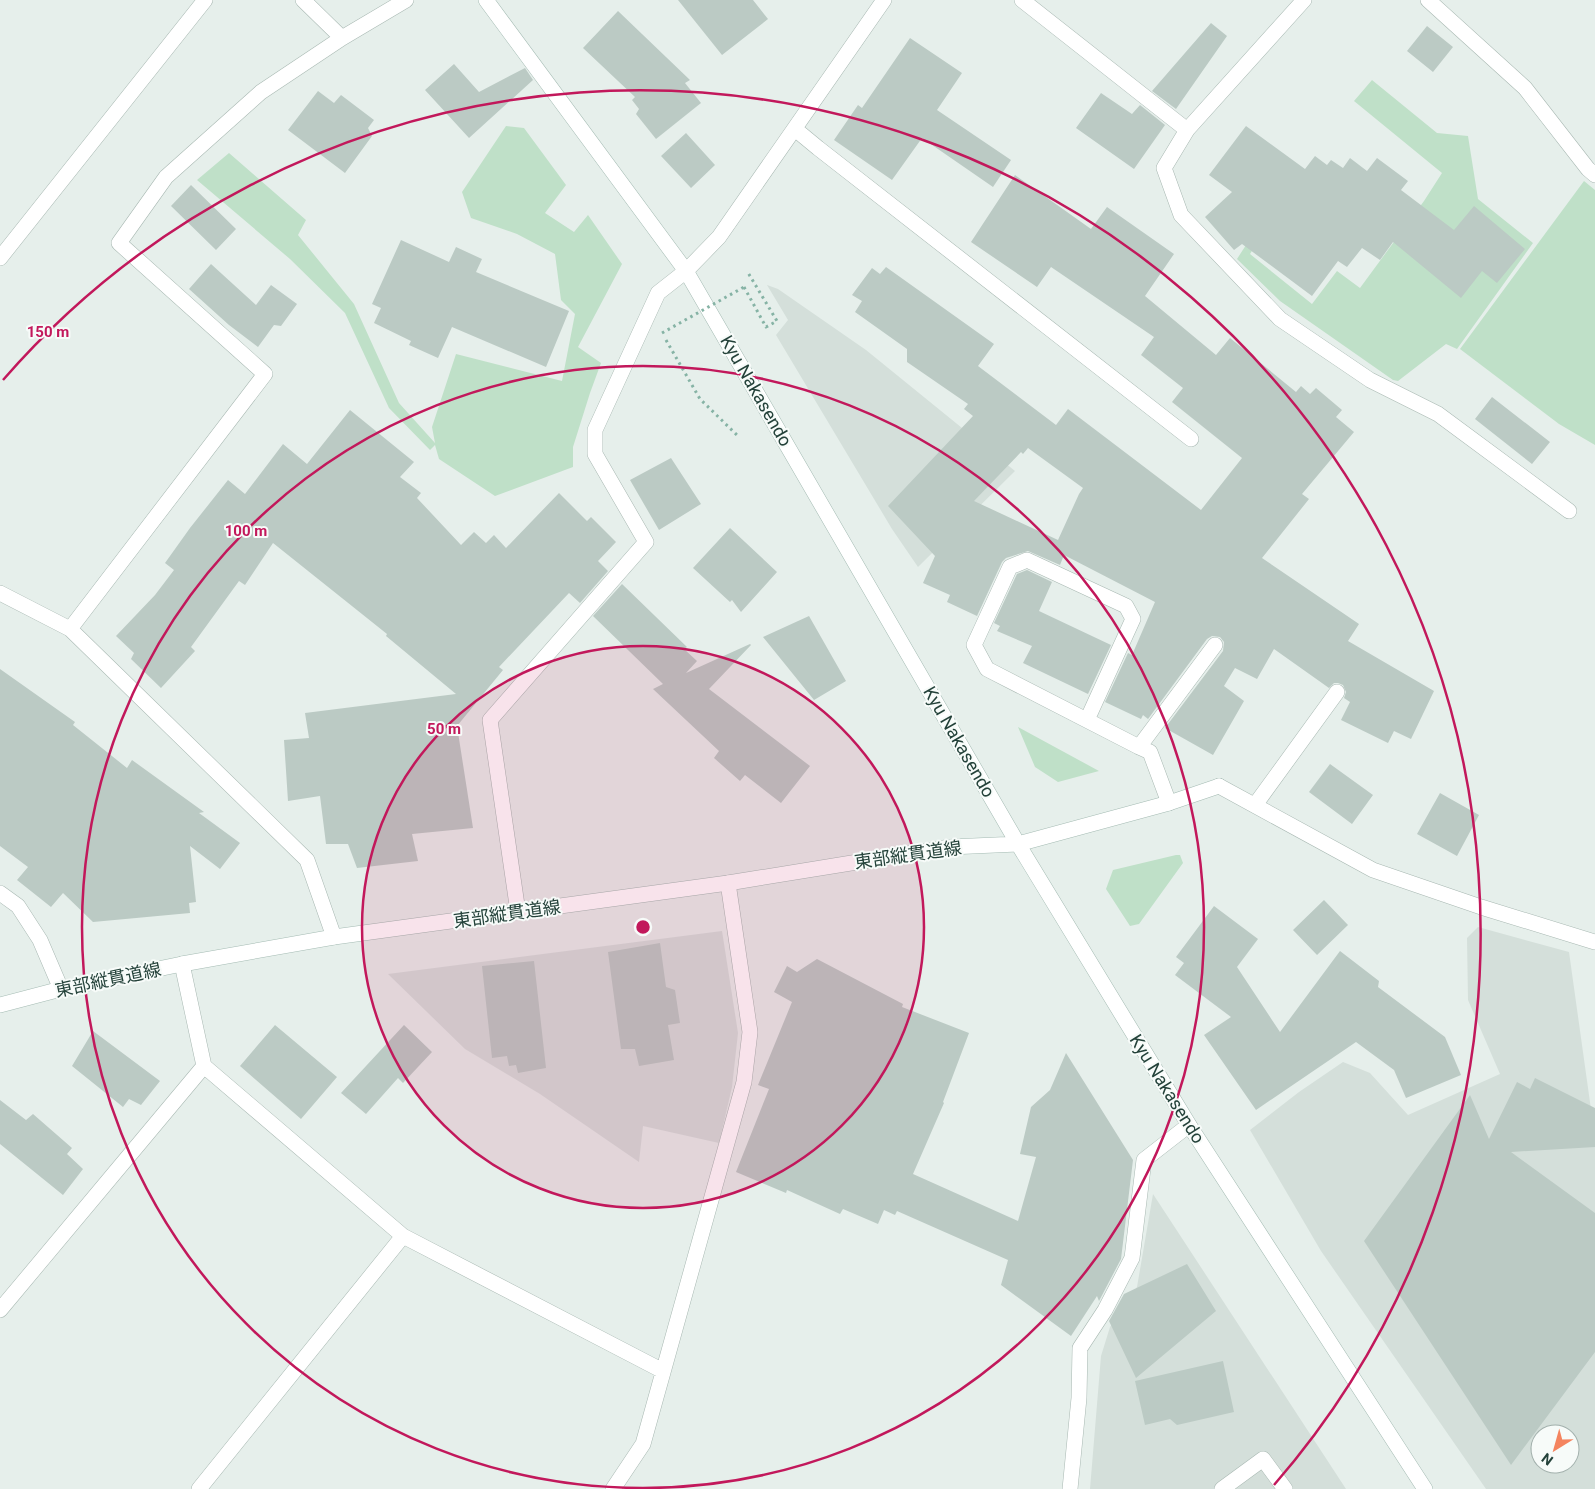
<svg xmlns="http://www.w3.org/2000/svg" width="1595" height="1489" viewBox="0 0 1595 1489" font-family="Roboto,'Noto Sans JP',sans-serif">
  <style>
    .built { fill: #d4dfda; fill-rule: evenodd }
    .green { fill: #bfe0c8 }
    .building { fill: #bbcac4; fill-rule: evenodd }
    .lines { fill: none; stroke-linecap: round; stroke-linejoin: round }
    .lane-casing { stroke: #a8b8b2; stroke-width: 16 }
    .street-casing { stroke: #a8b8b2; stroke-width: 16 }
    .secondary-casing { stroke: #a4bbb3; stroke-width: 16 }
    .path { stroke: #86b3a5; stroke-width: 3; stroke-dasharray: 2.5 4; stroke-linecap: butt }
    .lane { stroke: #fff; stroke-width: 15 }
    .street { stroke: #fff; stroke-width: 15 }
    .secondary { stroke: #fff; stroke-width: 15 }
    .path-bridge { stroke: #86b3a5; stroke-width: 3; stroke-dasharray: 2.5 4; stroke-linecap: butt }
    .ring { fill: none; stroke: #c2185b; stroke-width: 2.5 }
    .labels { text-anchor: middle; stroke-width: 4; stroke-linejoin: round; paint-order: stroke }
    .street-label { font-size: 18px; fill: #24423a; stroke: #f7fbf9 }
    .centre { fill: #c2185b; stroke: #f7fbf9; stroke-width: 2.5 }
    .ring-label { font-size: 15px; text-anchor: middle; font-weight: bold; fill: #c2185b; stroke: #f7fbf9; stroke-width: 4; stroke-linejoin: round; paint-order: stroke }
  </style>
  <rect width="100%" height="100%" fill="#e6efeb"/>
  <path class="built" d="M767 285 778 289 866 350 1015 471 918 567 892 529 776 335 788 320Z
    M1478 927 1569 952 1595 1138V1489H1486L1321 1251 1250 1130 1299 1092 1343 1062 1370 1073 1408 1115 1500 1074 1468 1000 1467 938ZM1540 1434H1570V1464H1540Z
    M722 931 738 1033 732 1087 719 1143 643 1126 639 1162 540 1094 465 1049 388 974Z
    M1153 1194 1346 1489H1090L1101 1356 1110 1327 1137 1287Z"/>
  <path class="green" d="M1372 80 1437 133 1468 136 1478 199 1533 243 1457 349 1446 344 1398 381 1393 380 1280 301 1237 259 1257 228 1263 233 1250 254 1312 304 1337 271 1360 288 1424 201 1442 173 1354 101Z
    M506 126 524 128 566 185 545 213 574 232 588 215 622 264 578 347 601 363 590 393 573 447V467L495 496 439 459 435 445 430 450 389 408 345 313 290 259 197 180 229 153 306 220 298 235 354 304 399 403 435 443 432 427 456 354 562 381 575 314 561 300 555 254 517 234 471 218 462 192Z
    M1584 181 1595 190V445L1559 424 1460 349Z
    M1018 727 1099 771 1058 782 1035 767Z
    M1176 855H1180L1183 863 1139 924 1130 926 1106 889 1113 870Z"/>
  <path class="building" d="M678 0H753L768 19 722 55Z
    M618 11 690 80 685 83 701 103 656 139 636 114 639 109 632 100 635 97 583 48Z
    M1211 23 1227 36 1176 109 1152 91Z
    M1427 26 1453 47 1433 72 1407 51Z
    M910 38 962 73 937 110 1011 160 993 187 922 138 892 180 834 140 858 105 862 108Z
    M454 64 479 92 525 68 533 80 469 138 425 90Z
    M318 91 334 103 341 95 374 120 368 128 372 136 345 173 288 130Z
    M1101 93 1132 114 1140 105 1165 125 1134 169 1076 128Z
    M1246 126 1305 169 1315 156 1327 165 1331 160 1343 168 1350 158 1367 171 1377 158 1408 181 1401 190 1454 230 1474 206 1525 249 1497 283 1482 271 1461 298 1393 242 1380 260 1362 248 1347 267 1338 261 1312 296 1242 244 1234 250 1205 217 1232 192 1209 175Z
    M686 133 715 165 691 188 661 156Z
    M1015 175 1091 229 1107 207 1174 254 1145 296 1216 355 1230 338 1296 392 1301 386 1310 394 1316 388 1342 410 1336 417 1354 432 1302 494 1309 499 1262 558 1359 624 1348 641 1434 691 1411 739 1394 731 1388 743 1341 720 1350 702 1344 698 1346 692 1343 685 1338 683H1334L1329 688 1274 649 1257 679 1235 668 1224 686 1244 701 1213 755 1165 728 1223 651 1224 642 1220 637 1212 636 1207 639 1148 719 1143 715 1141 719 1105 702 1128 653 1132 655 1155 602 1064 555 1060 565 1028 551 1006 558 1002 562 977 616 947 602 950 595 923 583 935 556 888 506 973 416 964 409 968 404 907 362V349L855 312 862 301 852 295 872 268 880 274 886 267 994 344 978 366 1056 425 1068 409 1201 510 1242 458 1172 402 1183 388 1141 355 1154 337 1051 267 1037 287 971 242ZM1028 448 1083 488 1079 494 1058 540 974 501 1021 452 1023 454Z
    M191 185 236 229 216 250 171 206Z
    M401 240 449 262 456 247 482 259 476 272 569 311 546 367 452 327 438 358 409 345 411 341 374 323 381 308 372 304Z
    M211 264 256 305 271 285 297 304 281 326 274 325 258 347 229 325 189 289Z
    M1492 397 1550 442 1532 464 1475 419Z
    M350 410 414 462 400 477 421 493 417 498 461 545 474 532 486 543 494 535 506 548 559 493 587 521 591 517 616 542 598 561 608 571 580 603 569 593 499 667 503 670 457 726 473 828 412 834 418 861 357 868 348 844H326L320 796 288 801 284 740 309 738 305 713 456 694 386 636 387 634 273 543 245 585 239 581 191 647 195 651 161 688 131 659 134 653 116 636 155 595 174 570 165 563 190 528 228 480 245 494 283 444 307 464Z
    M671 458 701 504 659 530 630 480Z
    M730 528 777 572 741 612 732 600 730 602 693 568Z
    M1027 570 1052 582 1039 611 1111 645 1088 694 1023 663 1032 646 997 631 1000 626 994 623 1017 574Z
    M622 584 687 647 684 649 697 661 686 673 750 644 751 645 709 689 810 766 781 803 745 775 740 781 714 758 719 751 653 689 663 684 593 616Z
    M809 616 846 681 814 700 763 637Z
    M0 669 75 722 73 725 127 768 132 760 204 812 199 813 240 843 220 869 190 846 196 902 189 903 190 913 93 922 63 893 51 907 17 880 28 867 0 846Z
    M1330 764 1373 795 1352 824 1309 792Z
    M1440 793 1479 815 1457 856 1417 834Z
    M1324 900 1348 925 1317 955 1293 930Z
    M1214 906 1258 939 1237 967 1280 1032 1340 951 1379 981 1378 987 1445 1037 1461 1075 1406 1098 1394 1070 1356 1042 1256 1110 1204 1035 1231 1017 1175 975 1184 963 1176 957Z
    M660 943 666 987 675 990 680 1023 668 1025 674 1060 639 1066 635 1049H621L608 952Z
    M817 959 903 1004 902 1007 969 1033 943 1102 944 1103 913 1174 1018 1221 1036 1157 1020 1154 1031 1107 1050 1090 1066 1053 1133 1160 1121 1259 1099 1301 1097 1296 1071 1336 1001 1285 1008 1260 897 1211 895 1215 884 1210 878 1224 843 1209 840 1214 787 1190 786 1193 736 1172 769 1089 758 1085 792 1002 774 992 787 966 797 972Z
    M534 961 546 1068 518 1073 516 1065 509 1066 507 1056 492 1058 482 966Z
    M275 1025 337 1077 301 1119 240 1066Z
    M404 1025 432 1052 403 1083 398 1078 366 1114 341 1093Z
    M93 1031 160 1081 141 1105 129 1099 123 1107 72 1066Z
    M1535 1078 1595 1108V1147L1511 1152 1595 1213V1352L1511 1465 1364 1241 1470 1095 1489 1139 1517 1082 1530 1089Z
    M0 1100 26 1120 33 1114 72 1148 67 1154 83 1169 63 1195 0 1144Z
    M1187 1264 1216 1311 1136 1378 1109 1321 1124 1294Z
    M1223 1361 1234 1412 1177 1425 1170 1419 1145 1425 1135 1381Z"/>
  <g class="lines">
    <g class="lane-casing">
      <path id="lane" d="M1222 1489 1263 1459 1285 1489"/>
    </g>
    <g class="street-casing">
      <path id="street" d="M303 0 342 38
        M1022 0 1187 130 1304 0
        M1428 0 1525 88 1588 169 1595 175
        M795 129 818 148 1191 439
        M1187 130 1164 168 1181 215 1280 319 1370 380 1438 414 1569 511
        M0 258 205 0
        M0 593 70 629 307 860 334 937
        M70 629 265 374 119 243 166 177 261 92 342 38 406 0
        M1087 720 1133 619 1126 606 1027 560 1010 567 974 645 987 669 1139 747 1150 752 1169 803
        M1139 747 1215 645
        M1219 786 1373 870 1481 907 1595 942
        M1255 805 1337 692
        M0 893 18 906 40 940 61 989
        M518 912 490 720 646 542 595 454V430L658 293 686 271 719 237 884 0
        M182 964 204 1066 403 1236 663 1371
        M0 1310 204 1066
        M199 1489 403 1236
        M613 1489 643 1444 744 1082 750 1032 728 883
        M1070 1489 1079 1398 1080 1348 1105 1310 1132 1258 1144 1160 1189 1125"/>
    </g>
    <g class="secondary-casing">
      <path id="secondary" d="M486 0 686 271 1018 844 1189 1125 1425 1489
        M0 1005 61 989 182 964 334 937 728 883 950 847 1018 844 1169 803 1219 786"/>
    </g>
    <path class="path" d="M744 287 766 327 777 321 747 271
      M666 340 700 399 739 437"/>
    <use href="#lane" class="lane"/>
    <use href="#street" class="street"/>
    <use href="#secondary" class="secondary"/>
    <path class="path-bridge" d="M662 333 744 287"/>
  </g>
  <circle cx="643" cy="927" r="281" fill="#c2185b" fill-opacity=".12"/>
  <g class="ring">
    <circle cx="643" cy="927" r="281"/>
    <circle cx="643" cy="927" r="561"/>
    <path d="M3 380A842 842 0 1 1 1274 1485"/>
  </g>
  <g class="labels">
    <g class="street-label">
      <text transform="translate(756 391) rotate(60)" y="6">Kyu Nakasendo</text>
      <text transform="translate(959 742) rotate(60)" y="6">Kyu Nakasendo</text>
      <text transform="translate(908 855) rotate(-8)" y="6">東部縦貫道線</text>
      <text transform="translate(507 914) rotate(-8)" y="6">東部縦貫道線</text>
      <text transform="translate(108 980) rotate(-12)" y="6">東部縦貫道線</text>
      <text transform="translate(1167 1089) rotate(58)" y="6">Kyu Nakasendo</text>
    </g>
  </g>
  <circle cx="643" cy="927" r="8" class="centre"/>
  <g class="ring-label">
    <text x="48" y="337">150 m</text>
    <text x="246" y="536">100 m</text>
    <text x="444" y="734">50 m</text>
  </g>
  <g transform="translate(1555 1449) rotate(217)"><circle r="24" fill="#f7fbf9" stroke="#a3b1ad"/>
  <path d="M0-4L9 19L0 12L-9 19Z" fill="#f4845f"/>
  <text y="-8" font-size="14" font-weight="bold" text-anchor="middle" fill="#24423a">N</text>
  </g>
</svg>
